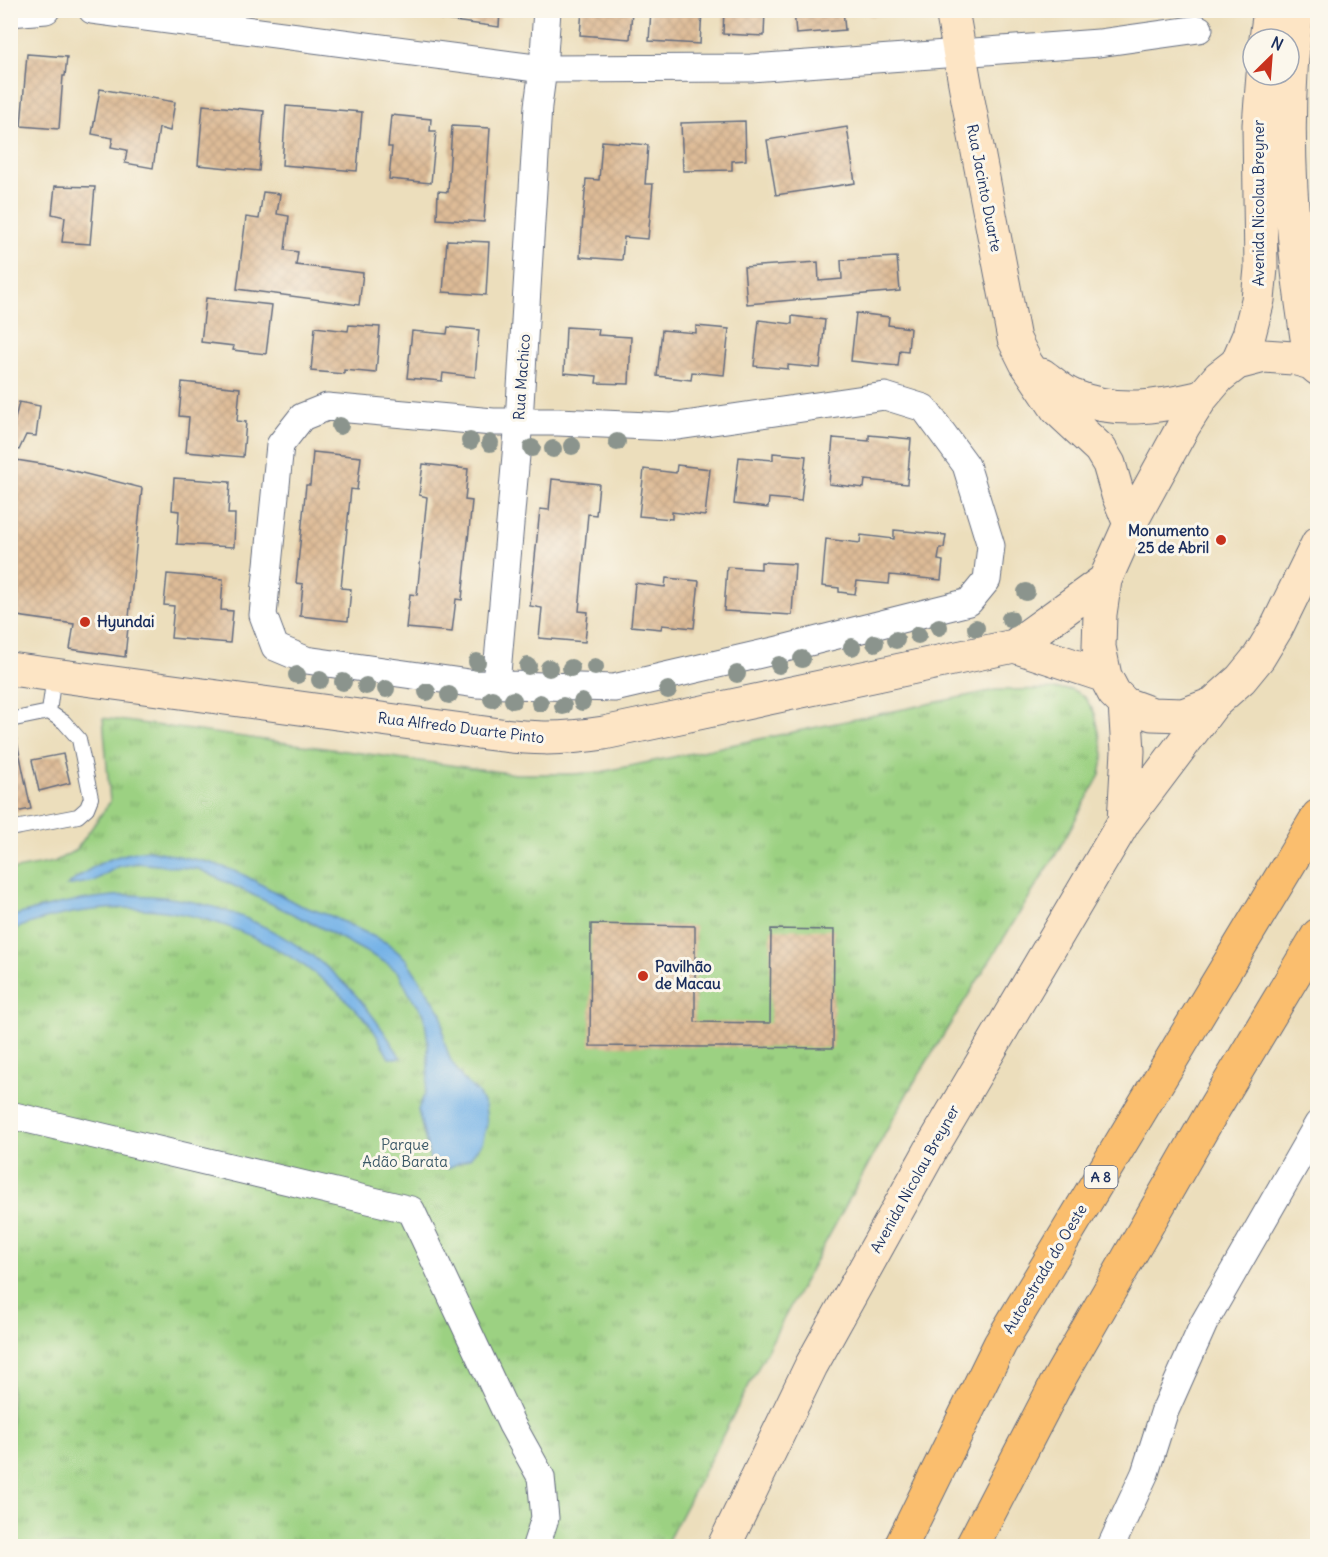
<svg xmlns="http://www.w3.org/2000/svg" width="1328" height="1557" viewBox="0 0 1328 1557" font-family="Delius,sans-serif">
  <style>
    .grass { fill: url(#grass-tufts); stroke: #5c8070; stroke-width: 1.5 }
    .water { fill: #75b2e7; stroke: #4870a2; stroke-width: 1.5 }
    .building { fill: url(#building-cross-hatch) }
    .lines { fill: none; stroke-linecap: round; stroke-linejoin: round }
    .lane-casing { stroke: #646c7f; stroke-width: 16 }
    .street-casing { stroke: #646c7f; stroke-width: 29 }
    .secondary-casing { stroke: #646c7f; stroke-width: 35 }
    .highway-casing { stroke: #646c7f; stroke-width: 35 }
    .lane { stroke: #fff; stroke-width: 14 }
    .street { stroke: #fff; stroke-width: 27 }
    .secondary { stroke: #fde5c5; stroke-width: 33 }
    .highway { stroke: #fabe6e; stroke-width: 33 }
    .tree { fill: #8b948d }
    .poi-dot { fill: #c8321e; stroke: #fbf7ec; stroke-width: 2 }
    .labels { text-anchor: middle; stroke-width: 6; stroke-linejoin: round; paint-order: stroke }
    .shield { fill: #fbf7ec; stroke: #5e6b89; stroke-width: 1.5 }
    .shield-label { font-size: 14px; font-weight: bold; fill: #1b2f5e }
    .street-label { font-size: 15px; fill: #1b2f5e; stroke: #fbf7ec }
    .poi-label { font-size: 15px; font-weight: bold; fill: #1b2f5e; stroke: #fbf7ec; text-anchor: start }
    .park-label { font-size: 15px; fill: #3b5867; stroke: #fbf7ec }
  </style>
  <defs>
    <pattern id="grass-tufts" width="24" height="20" patternUnits="userSpaceOnUse" patternTransform="scale(1.5)"><rect width="24" height="20" fill="#9cd182"/><path d="M3 7l-1-3M5 7V3M7 7l1-3M15 17l-1-3M17 17v-4M19 17l1-3" fill="none" stroke="#7eaa6e"/></pattern>
    <pattern id="building-cross-hatch" width="8" height="8" patternUnits="userSpaceOnUse" patternTransform="scale(1.5)"><rect width="8" height="8" fill="#debc97"/><path d="M0 0l8 8M0 8l8-8" fill="none" stroke="#bea285"/></pattern>
  </defs>
  <rect width="100%" height="100%" fill="#fbf7ec"/>
  <filter id="ink" filterUnits="userSpaceOnUse"><feTurbulence type="fractalNoise" baseFrequency=".0167" numOctaves="2"/><feDisplacementMap in="SourceGraphic" scale="12" xChannelSelector="R" yChannelSelector="G"/><feConvolveMatrix kernelMatrix="1 2 1 2 8 2 1 2 1" color-interpolation-filters="sRGB"/></filter>
  <filter id="wash" filterUnits="userSpaceOnUse"><feTurbulence type="fractalNoise" baseFrequency=".008" numOctaves="4" result="noise"/><feDisplacementMap in="SourceGraphic" scale="24" xChannelSelector="R" yChannelSelector="G"/><feGaussianBlur stdDeviation="1.35" result="paint"/><feColorMatrix in="noise" values="0 0 0 0 0 0 0 0 0 0 0 0 0 0 0 0 0 1.4 0 .05"/><feComposite in="paint" operator="in"/></filter>
  <g filter="url(#wash)">
    <rect width="100%" height="100%" fill="#ecdebc"/>
    <path class="grass" d="M1071 689 1085 697 1095 714 1104 754 1100 775 1055 856 908 1092 783 1320 665 1546H11V870L54 862 76 850 110 802 103 718 516 774H574L601 772 995 690Z"/>
    <path class="water" d="M149 850 212 863 240 873 299 905 331 916 387 943 406 959 442 1014 444 1041 450 1059 462 1078 478 1093 485 1106 487 1124 482 1143 470 1158 448 1168 431 1163 418 1110 425 1093 428 1076V1042L424 1014 410 995 399 973 388 964 328 931 199 869 136 863 117 867 94 881 67 886C93 864 115 854 149 850Z
      M129 895C142 896 157 896 170 898 239 907 304 941 352 991 371 1011 386 1034 401 1058H389C382 1046 375 1029 365 1019 290 938 183 893 72 913 51 917 30 922 11 931V917C51 904 86 897 129 895Z"/>
    <g id="blocks">
      <path class="building" d="M364 10H399L398 16 364 12Z
        M439 10H500L499 27 438 19Z
        M582 10H632L630 39 580 35Z
        M651 10H702L700 44 649 41Z
        M724 10H765L764 36 723 34Z
        M794 10H843L845 30 796 34Z
        M869 10H907V13L869 16Z
        M27 54 67 57 65 76H63L59 129 21 126Z
        M100 89 175 102 170 131 159 128 153 168 125 163 127 150 111 147 113 138 92 134Z
        M203 105 264 111 259 171 198 165Z
        M286 106 362 112 357 171 282 165Z
        M391 115 431 119 430 131H436L431 183 389 179 392 147H388Z
        M745 121 746 160 732 161V170L683 171 681 123Z
        M452 126 490 128 484 222 437 219 438 191 448 192Z
        M847 127 855 183 776 195 767 140Z
        M602 141 648 145 645 184H653L648 239 624 237 622 260 580 257 586 179 599 180Z
        M55 186 95 187 90 244 62 242 65 217 52 214Z
        M263 192 280 194 277 214 289 216 285 250 298 252 296 265 363 273 359 305 237 289 246 217 259 219Z
        M447 240 489 242 486 295 443 292Z
        M897 257 900 291 747 304 744 267 818 262 819 281 842 279 841 260Z
        M206 298 272 305 266 354 233 350 234 346 201 342Z
        M856 313 889 317 888 325 910 328 908 351 900 350 898 366 851 361Z
        M792 316 825 320 820 368 788 365V369L754 366 759 320 792 324Z
        M349 325 380 327 376 373 344 370V374L311 371 315 327 348 331Z
        M696 326 729 329 724 375 692 372 691 380 657 376 662 330 696 333Z
        M448 327 479 330 475 377 443 373 442 381 407 378 412 331 447 334Z
        M566 327 599 329 598 335 631 337 629 384 596 383 597 376 564 373Z
        M182 382 240 388 237 421 246 422 243 457 186 452 189 417 179 416Z
        M19 402 40 406 36 436 26 435 19 450 10 448V440Z
        M869 435 911 439 907 484 865 480 864 488 829 484 833 438 869 441Z
        M313 452 361 457 357 490 351 489 341 588 351 589 348 621 300 616 303 584 296 583 306 485H310Z
        M773 453 806 456 801 501 769 498 768 508 734 504 739 457 773 460Z
        M10 459 54 466 142 488 125 657 70 649 74 624 10 615Z
        M423 464 468 469 465 500 472 501 462 600 456 599 452 632 406 628 410 594 417 595 427 497 419 495Z
        M677 465 710 469 705 516 672 512V519L639 516 644 469 676 473Z
        M174 478 230 482 228 514H235L234 547 177 544 179 511 172 510Z
        M552 479 599 484 596 515 588 514 579 611 588 612 585 642 539 638 542 608 530 606 540 509 549 510Z
        M894 530 946 535 944 548H940L938 560 943 561 941 580 890 575 889 584 857 581 855 594 839 592V588L822 586 826 539 860 543 861 535 894 539Z
        M761 562 795 564 792 615 724 611 727 567 761 569Z
        M167 574 223 579 221 610 233 611 230 643 171 638 174 606 164 605Z
        M666 578 699 581 694 628 662 625 661 629 631 626 635 583 665 587Z
        M16 737 31 809 10 813V738Z
        M63 754 70 783 39 791 32 760Z
        M591 924 695 926V1022L770 1023 771 929 834 930 833 1048 590 1046Z"/>
    </g>
  </g>
  <g filter="url(#ink)">
    <use href="#blocks" fill-opacity="0" stroke="#646c7f" stroke-width="1.5"/>
    <g class="lines">
      <g class="lane-casing">
        <path id="lane" d="M10 720 49 712
          M10 829 78 816 87 808 91 798 79 739 64 722 49 712 54 675"/>
      </g>
      <g class="street-casing">
        <path id="street" d="M92 10 543 69 751 68 1099 43 1199 29
          M10 13 46 10
          M885 396 924 408 966 465 991 546 987 580 969 602 778 650 614 688 476 684 306 660 275 647 263 615 280 445 302 417 327 407 493 422H558L671 427Z
          M496 684 519 421 538 106 543 69 547 10
          M10 1115 411 1210 512 1425 541 1477 545 1518 536 1546
          M1111 1546 1145 1473 1164 1413 1204 1323 1318 1124"/>
      </g>
      <g class="secondary-casing">
        <path id="secondary" d="M952 10 968 100 1014 339 1026 363 1057 409 1100 449 1109 464 1118 495 1130 524
          M1297 10C1281 127 1292 248 1311 363
          M1266 39 1270 10
          M1237 363 1249 335 1258 300 1261 268 1259 125 1263 75
          M1042 375C1052 382 1062 392 1073 396 1116 414 1158 407 1202 397
          M1014 646 1105 676
          M10 669 485 733C530 739 559 740 604 733L1014 646 1105 580
          M1213 704 1183 715 1152 714 1125 704 1114 693 1105 676 1099 647 1100 614 1105 580 1130 524 1183 427 1202 397 1219 377 1237 363 1264 356 1293 358 1311 363 1318 369
          M1124 822 1128 751 1125 704
          M724 1546 811 1366 933 1146 1124 822 1213 704 1241 679 1259 657 1276 629 1318 543"/>
      </g>
      <g class="highway-casing">
        <path id="highway" d="M901 1546 1000 1344 1318 816
          M972 1546 1055 1386 1213 1110 1318 935"/>
      </g>
      <use href="#lane" class="lane"/>
      <use href="#street" class="street"/>
      <use href="#secondary" class="secondary"/>
      <use href="#highway" class="highway"/>
    </g>
    <g class="tree">
      <circle cx="340" cy="426" r="9"/>
      <circle cx="470" cy="441" r="9"/>
      <circle cx="617" cy="442" r="9"/>
      <circle cx="490" cy="443" r="9"/>
      <circle cx="572" cy="446" r="9"/>
      <circle cx="532" cy="448" r="9"/>
      <circle cx="553" cy="449" r="9"/>
      <circle cx="1026" cy="592" r="9"/>
      <circle cx="1010" cy="619" r="9"/>
      <circle cx="939" cy="627" r="9"/>
      <circle cx="976" cy="628" r="9"/>
      <circle cx="918" cy="635" r="9"/>
      <circle cx="896" cy="640" r="9"/>
      <circle cx="875" cy="643" r="9"/>
      <circle cx="852" cy="647" r="9"/>
      <circle cx="802" cy="659" r="9"/>
      <circle cx="477" cy="662" r="9"/>
      <circle cx="779" cy="665" r="9"/>
      <circle cx="528" cy="666" r="9"/>
      <circle cx="595" cy="667" r="9"/>
      <circle cx="549" cy="668" r="9"/>
      <circle cx="571" cy="668" r="9"/>
      <circle cx="737" cy="674" r="9"/>
      <circle cx="297" cy="675" r="9"/>
      <circle cx="320" cy="680" r="9"/>
      <circle cx="343" cy="682" r="9"/>
      <circle cx="366" cy="686" r="9"/>
      <circle cx="386" cy="689" r="9"/>
      <circle cx="668" cy="690" r="9"/>
      <circle cx="427" cy="692" r="9"/>
      <circle cx="449" cy="695" r="9"/>
      <circle cx="492" cy="699" r="9"/>
      <circle cx="513" cy="700" r="9"/>
      <circle cx="582" cy="702" r="9"/>
      <circle cx="540" cy="703" r="9"/>
      <circle cx="563" cy="706" r="9"/>
    </g>
  </g>
  <g class="poi-dot">
    <circle cx="1221" cy="540" r="6"/>
    <circle cx="85" cy="622" r="6"/>
    <circle cx="643" cy="976" r="6"/>
  </g>
  <g class="labels">
    <rect class="shield" x="1084.5" y="1166" width="33" height="22" rx="4.5"/>
    <g class="shield-label">
      <text x="1101" y="1182">A 8</text>
    </g>
    <g class="street-label">
      <text transform="translate(984 188) rotate(79)" y="5">Rua Jacinto Duarte</text>
      <text transform="translate(1259 203) rotate(-90)" y="5">Avenida Nicolau Breyner</text>
      <text transform="translate(522 377) rotate(-86)" y="5">Rua Machico</text>
      <text transform="translate(461 728) rotate(7)" y="5">Rua Alfredo Duarte Pinto</text>
      <text transform="translate(915 1179) rotate(-61)" y="5">Avenida Nicolau Breyner</text>
      <text transform="translate(1045 1269) rotate(-59)" y="5">Autoestrada do Oeste</text>
    </g>
    <g class="poi-label">
      <text x="1209" y="536" text-anchor="end">Monumento<tspan x="1209" dy="17">25 de Abril</tspan></text>
      <text x="97" y="627">Hyundai</text>
      <text x="655" y="972">Pavilhão<tspan x="655" dy="17">de Macau</tspan></text>
    </g>
    <g class="park-label">
      <text x="405" y="1150">Parque<tspan x="405" dy="17">Adão Barata</tspan></text>
    </g>
  </g>
  <rect width="1328" height="1557" fill="none" stroke="#fbf7ec" stroke-width="36"/>
  <g transform="translate(1271 57) rotate(25)"><circle r="28" fill="#fbf7ec" stroke="#a1a7b3" stroke-width="1.5"/>
  <path d="M0-4.5L10 22L0 15L-10 22Z" fill="#c8321e"/>
  <text y="-9" font-size="16" font-weight="bold" text-anchor="middle" fill="#1b2f5e">N</text>
  </g>
</svg>
